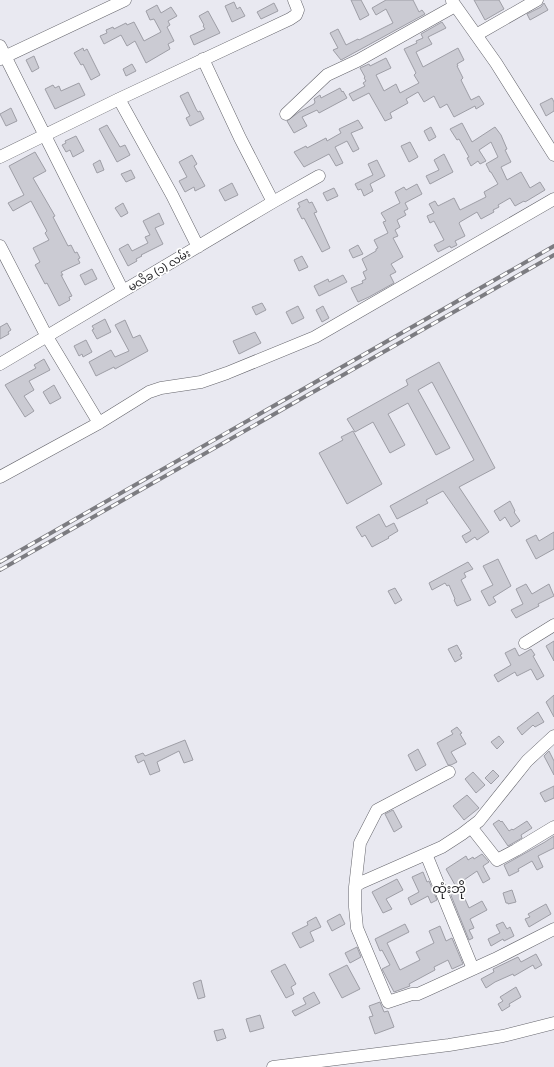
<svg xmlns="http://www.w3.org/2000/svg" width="554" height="1067" viewBox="0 0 554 1067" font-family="'Varela Round','Noto Sans Myanmar',sans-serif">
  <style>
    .building { fill: #cbcbd3; stroke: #9e9ea6 }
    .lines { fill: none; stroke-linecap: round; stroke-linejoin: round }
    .minor-casing { stroke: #64646b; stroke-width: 13 }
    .minor { stroke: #fff; stroke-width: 12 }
    .rail-casing { stroke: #7c7c81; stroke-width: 4 }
    .rail { stroke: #fff; stroke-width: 2.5; stroke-dasharray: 8; stroke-linecap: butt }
    .labels { text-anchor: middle; stroke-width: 3.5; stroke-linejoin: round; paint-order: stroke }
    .street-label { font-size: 11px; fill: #252528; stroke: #fff }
    .quarter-label { font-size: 13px; fill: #252528; stroke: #fff }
  </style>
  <rect width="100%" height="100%" fill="#e9e9f1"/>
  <path class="building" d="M351 0H361L369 15 360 20Z
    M386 0H413L419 12 422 10 425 14 341 60 333 50 338 48 330 33 338 29 346 45 358 39 359 40 393 23 386 9 376 15 372 8Z
    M474 0H499L504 9 485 20Z
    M234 2 237 9 240 7 245 16 232 22 225 6Z
    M274 3 278 11 261 19 257 12Z
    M544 3 548 10 530 20 527 14 541 7Z
    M157 5 161 13 171 7 177 16 168 21 170 25 167 27 174 41 168 44 170 49 146 63 135 41 127 46 121 35 104 44 100 36 107 33 106 30 113 27 114 29 126 23 127 25 134 22 144 41 161 32 154 19 150 20 146 11Z
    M208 11 220 33 194 45 190 36 205 29 203 26 204 25 199 16Z
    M442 22 446 28 428 37 432 44 416 52 423 67 458 48 464 60 457 64 458 66H457L463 78 461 80 471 100 479 96 484 104 476 109 475 106 454 117 447 104 440 108 434 96 424 102 418 92 406 99 408 103 390 113 392 118 385 121 369 93 353 101 349 94 365 86 363 83 366 81 364 78 365 77 360 68 369 64 370 66 386 58 391 68 376 75 384 91 396 84 400 93 419 83 414 75 416 73 404 49 417 43 416 41 423 38 421 34Z
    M83 48 84 51 87 49 100 75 91 80 83 64 81 65 74 53Z
    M34 56 39 68 32 72 26 60Z
    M132 64 136 71 126 76 123 69Z
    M79 83 85 95 55 109 45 89 53 85 55 88 59 86 61 91Z
    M340 88 342 92 343 91 347 98 319 113 317 110 302 117 307 126 294 133 287 121 299 112 314 104 315 102 314 99 320 95 321 98Z
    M188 92 196 109 198 112 200 111 204 119 190 126 186 118 190 116 180 96Z
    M552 98 554 102V111L546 116 540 104Z
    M11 108 17 121 6 126 0 114Z
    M358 120 363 128 351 133 359 149 353 152 347 141 335 147 343 163 336 166 329 154 304 167 294 152 306 146 307 148 326 138 327 141 341 133 339 129Z
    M462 123 472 142 495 127 501 135 507 149 505 150 511 162 501 167 507 180 521 172 530 188 540 182 545 190 525 202 524 201 515 206 510 198 498 205 499 207 493 210 494 212 481 219 477 212 460 222 459 223 465 236 455 241 457 245 451 248 450 246 438 252 434 245 444 240 434 221 430 223 427 216 434 213 429 204 435 201 438 206 454 198 460 210 486 197 484 192 498 184 491 172H490L486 164 498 157 491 142 479 150 486 161 480 164 478 161 471 166 467 158 469 157 459 139 457 140 450 129Z
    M107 125 120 147 125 145 130 155 117 162 99 129Z
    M431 127 436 137 429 141 424 131Z
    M76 136 84 151 73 157 70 150 66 152 62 145 66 143 65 141Z
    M410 142 418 157 409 162 401 146Z
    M35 152 46 171 33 178 55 216 53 217 68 246 71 245 75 253 77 252 80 258 78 259 80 263 61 272 63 275H61L72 296 69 297 70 300 59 306 47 283 45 284 35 265 40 262 33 248 49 240 45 233 47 231 31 201 13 211 8 203 24 195 9 166Z
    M444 154 453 172 430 184 426 176 439 170 434 160Z
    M192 155 197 164 194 166 205 186 195 191 194 187 185 192 179 181 187 177 179 162Z
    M100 160 104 170 97 173 93 164Z
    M377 160 385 176 370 184 373 191 364 196 361 189 358 190 355 184 373 175 368 164Z
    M131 170 135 178 126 182 121 174Z
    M232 183 238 195 225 201 219 190Z
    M417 184 422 194 405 203 408 209 404 211 406 215 397 220 400 227 395 230 398 236 393 238 403 257 391 264 396 272 390 275 394 283 369 297 358 302 351 288 363 283 362 281 366 279 363 272 367 270 362 259 376 251V249L378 248 374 240 388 233 383 222 386 221 381 213 400 203 395 192 404 187 406 190Z
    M334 188 338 196 327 201 323 193Z
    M307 199 309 203 312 202 317 212 314 213 330 248 322 252 304 218 302 219 297 209 300 207 298 203Z
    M123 203 128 213 121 217 115 208Z
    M159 213 164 224 155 228 163 244 141 255 142 256 136 259 137 261 128 266 119 249 128 244 132 251 148 243 145 237 150 235 143 221Z
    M358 245 363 254 353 258 349 250Z
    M302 256 308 267 299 271 294 260Z
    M92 269 97 279 85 285 80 275Z
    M343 275 347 282 319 296 314 286 328 279 329 282Z
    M262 303 266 310 256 315 252 307Z
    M298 306 304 318 292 324 286 312Z
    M323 306 329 318 322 322 316 310Z
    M105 319 111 332 97 339 92 330 94 329 92 326Z
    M125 320 133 338 140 335 148 351 115 369 114 367 96 376 89 362 111 350 115 357 129 351 115 325Z
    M7 323 11 330 8 332 9 334 0 339V327Z
    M255 332 261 343 239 354 233 341Z
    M86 340 92 352 83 357 82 354 79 356 74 346Z
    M44 359 50 370 29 381 34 390 24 396 34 411 25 417 5 385 36 368 34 365Z
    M439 362 495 468 459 487 489 532 477 540 475 537 466 543 462 536 471 531 443 491 426 500 428 503 397 519 390 506 474 460 432 382 418 390 450 448 436 455 408 403 388 414 405 445 390 453 373 422 355 432 347 419 408 385 406 380Z
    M54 385 61 398 50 404 43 392Z
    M353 431 382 484 347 504 319 453 343 440 341 437Z
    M510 501 515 511 514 512 520 521 511 527 505 517 500 521 494 511Z
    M379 514 386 527 394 523 398 531 388 537 389 538 372 547 365 535 362 537 356 527Z
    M554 532V549L536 559 526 540 536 535 539 541Z
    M498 559 511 586 495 596 493 597 496 602 489 606 481 591 493 585 483 566Z
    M468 562 473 569 464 573 466 577 461 580 471 600 457 606 454 600 455 599 449 585 447 586 445 583 432 590 429 583Z
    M526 584 532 594 549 584 554 596 538 604 539 606 516 618 511 610 523 604 516 589Z
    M395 588 402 600 395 604 388 591Z
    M554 641V661L546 646Z
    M457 645 462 654 460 655 462 658 455 662 448 649Z
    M515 648 519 656 531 649 535 655 533 656 544 676 537 680 531 669 517 676 515 672 498 682 494 675 511 665 505 653Z
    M554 695V717L546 702Z
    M538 712 544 722 535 727 533 725 522 735 517 728Z
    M457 727 462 733 460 734 466 744 451 752 457 762 451 765H448L437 743 453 734 451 731Z
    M499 736 504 742 497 749 491 742Z
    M185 740 193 760 184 763 179 751 157 762 160 771 150 775 144 760 138 763 135 756 143 753 145 756Z
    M418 749 426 765 416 771 408 755Z
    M549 751 554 761V775L544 756Z
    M493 770 499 776 491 784 485 778Z
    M473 772 485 785 476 793 465 779Z
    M554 786V798L545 802 540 793Z
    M467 795 479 808 464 820 453 806Z
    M393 810 402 827 394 832 385 814Z
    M499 820 501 822 502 821 509 831 512 829 513 830 527 821 532 828 521 835 522 838 508 846 493 824Z
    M554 836V848L538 856 543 867 537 870 532 861 518 869 519 871 509 876 504 865 545 842Z
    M482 854 489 862 483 866 490 879 483 883 477 871 461 882 465 888 461 890 469 908 482 901 487 910 470 919 474 928 469 930 473 938 469 940 448 888 455 885 446 869 466 856 468 860 473 857 474 859Z
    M423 872 427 882 429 881 437 900 431 903 428 896 411 905 408 898 419 892 412 877Z
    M397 879 403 890 386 899 392 909 383 913 372 892Z
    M512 890 516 902 508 904V903H506L503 893Z
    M546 904 551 914 529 927 525 919 530 917 528 914Z
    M340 914 345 924 332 931 327 921Z
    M316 917 321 927 310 932 314 941 300 948 292 933 308 925 307 922Z
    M503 922 507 929 510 927 514 936 504 941 503 939 491 946 488 939 500 933 496 925Z
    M405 924 409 932 387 943 400 970 420 960 416 952 434 943 429 931 440 926 446 941 452 938 463 964 452 969 448 960 434 967 435 970 409 984 410 986 394 992 382 969 390 965 382 950 380 951 375 939Z
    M357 947 361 957 350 963 345 953Z
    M536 954 542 965 535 969 533 965 514 976 513 974 495 982 486 988 481 979 494 972 493 969 518 957 521 962Z
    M285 964 296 984 291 987 294 994 286 998 271 971Z
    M347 965 360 989 342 998 329 974Z
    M201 980 205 997 198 999 193 983Z
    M516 987 521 997 509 1004 510 1006 502 1011 498 1004 503 1001 500 997Z
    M314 992 320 1003 295 1016 292 1011 306 1004 303 998Z
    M380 1002 384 1012 388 1011 394 1027 375 1034 369 1017 373 1016 369 1006Z
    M260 1015 264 1028 250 1032 246 1019Z
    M223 1029 226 1038 217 1041 214 1031Z"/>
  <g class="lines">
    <g class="minor-casing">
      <path id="minor" d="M452 1 496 63 554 155
        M476 35 537 0
        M0 46 123 291
        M0 59 125 0
        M203 59 240 138 273 202
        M119 99 172 195 198 247
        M286 114 327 75 357 61 455 6
        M0 157 119 99 290 19 296 15 298 10 294 0
        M0 246 46 335 99 423
        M0 364 273 202 319 176
        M0 477 99 423 149 392 161 388 201 382 227 373 315 337 554 199
        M525 643 554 625
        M554 736 527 761 479 821 462 834 442 847 360 883 355 887V907L357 928 388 1002 412 994H418L427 990 495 959 554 929
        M471 827 497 860 516 850 554 827
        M426 854 473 969
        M355 887 360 843 377 810 449 772
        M273 1067 449 1045 503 1036 554 1023"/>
    </g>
    <use href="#minor" class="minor"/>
    <g class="rail-casing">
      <path id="rail" d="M0 562 554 246
        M0 570 554 255"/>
    </g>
    <use href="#rail" class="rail"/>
  </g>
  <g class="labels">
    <g class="street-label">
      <text transform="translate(159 270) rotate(-31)" y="4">မလိခ (၁) လမ်း</text>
    </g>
    <g class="quarter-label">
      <text x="449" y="893">ထုံးဘို</text>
    </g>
  </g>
</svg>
